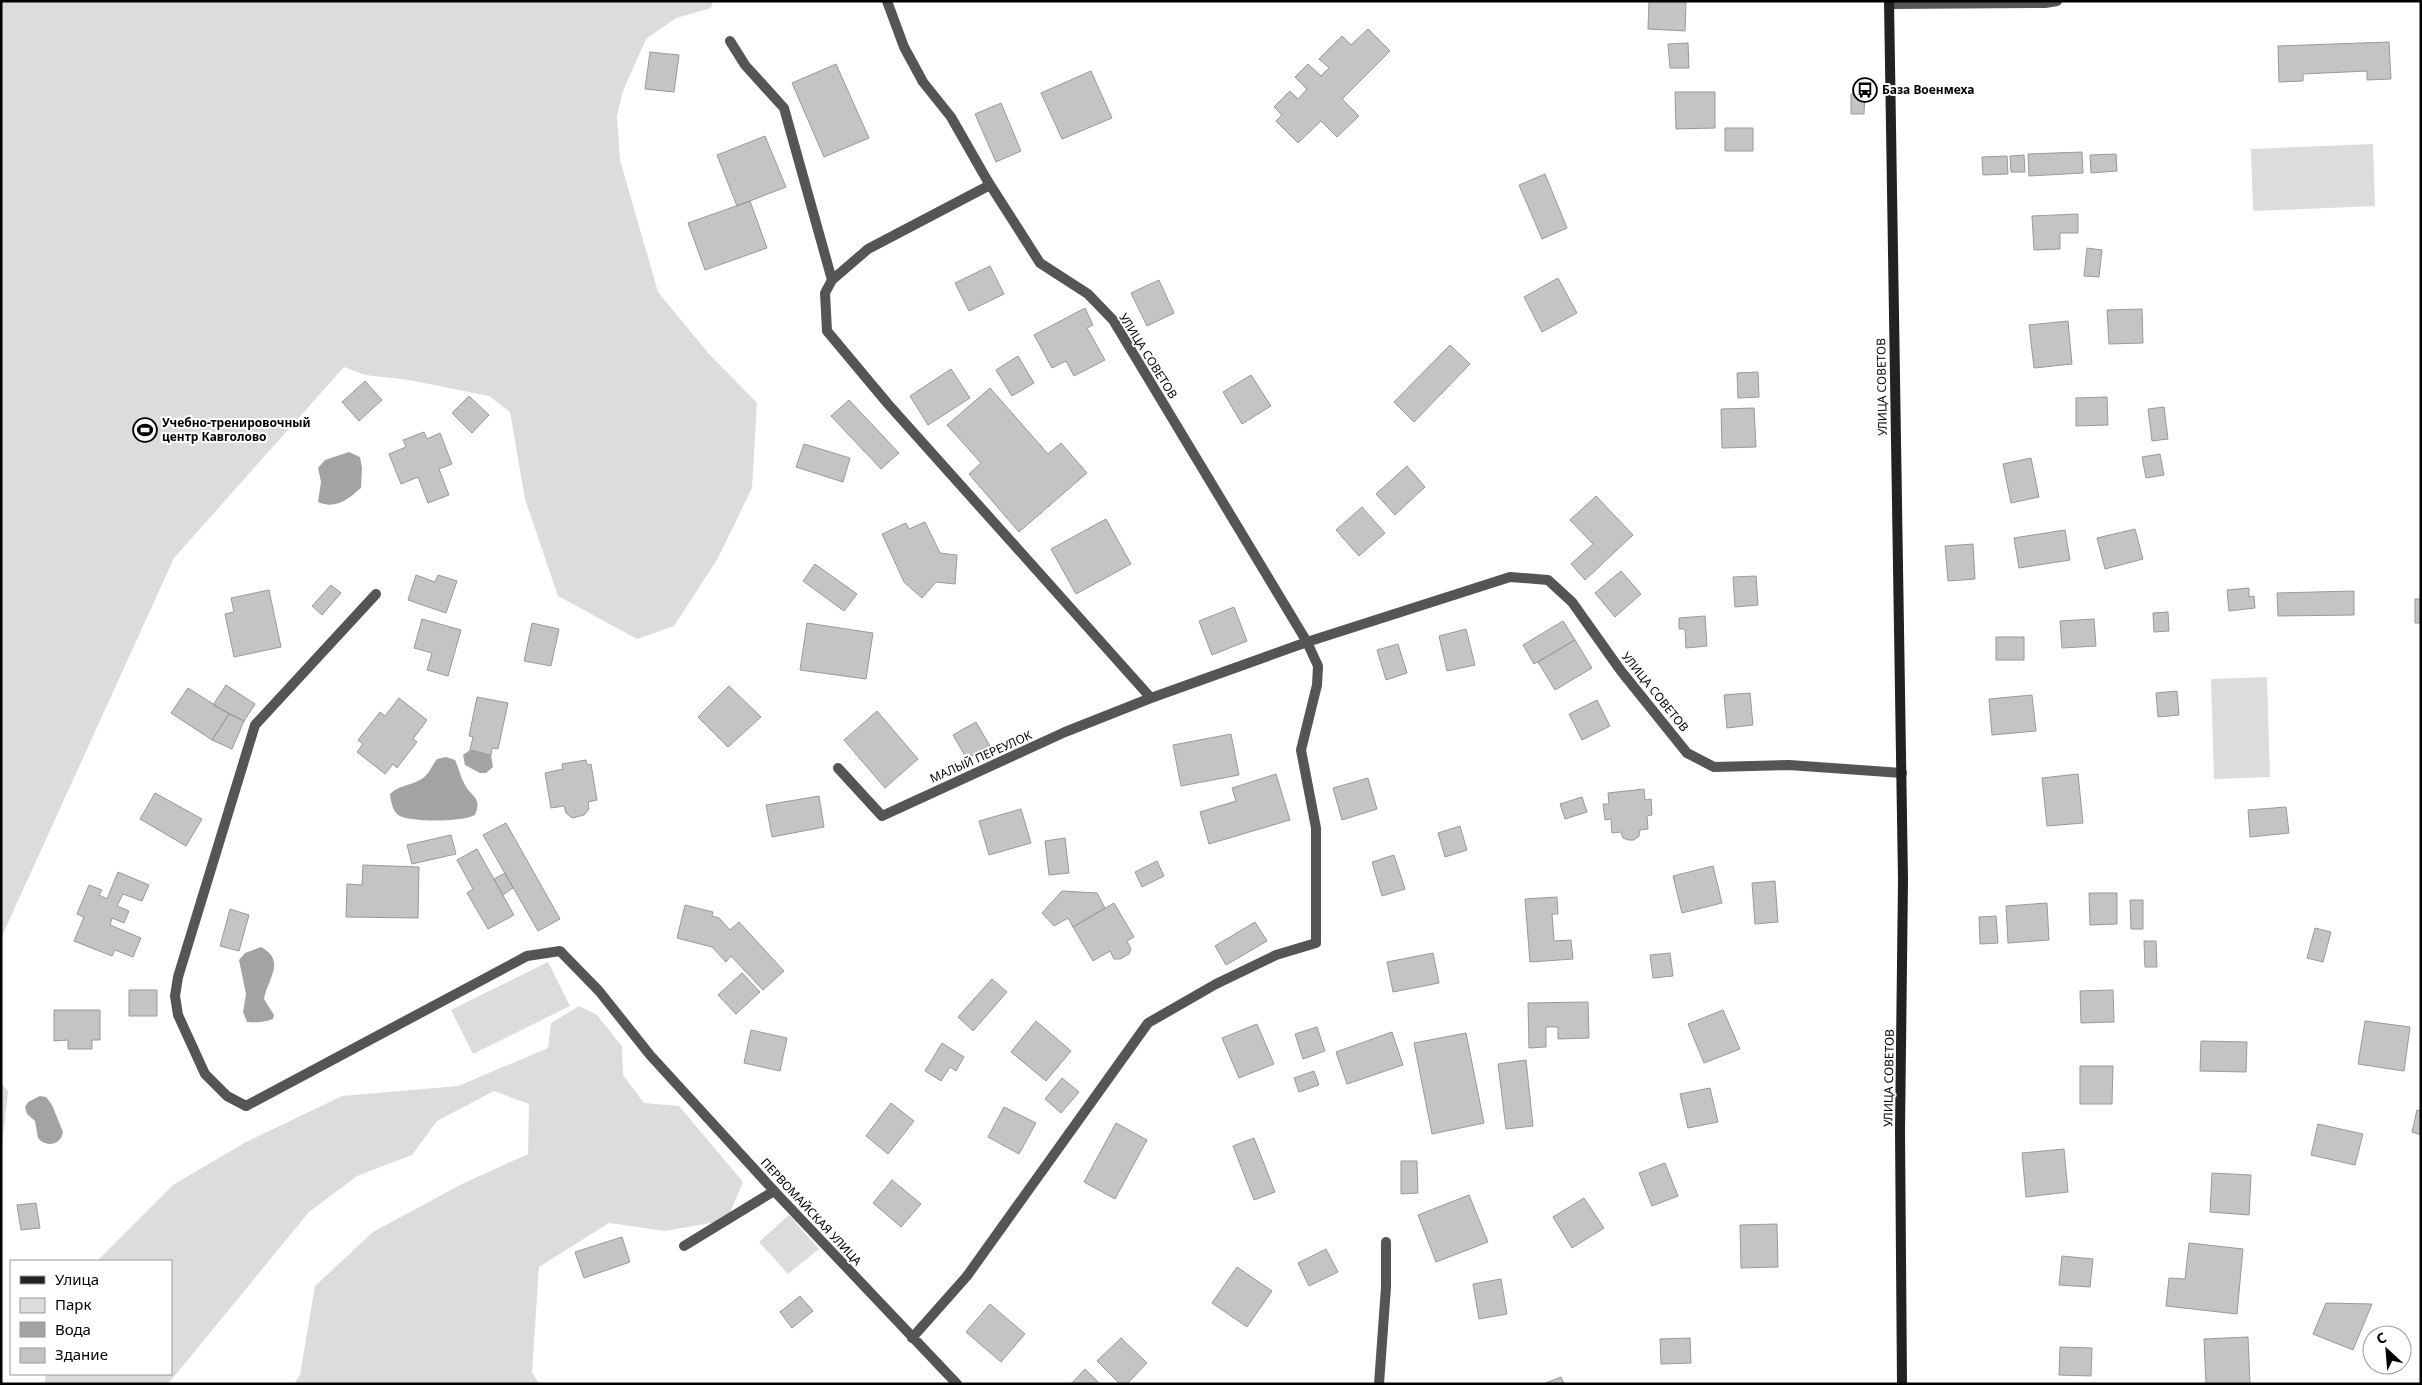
<svg xmlns="http://www.w3.org/2000/svg" width="2422" height="1385" viewBox="0 0 2422 1385" font-family="'Noto Sans',sans-serif">
  <style>
    .green { fill: #dcdcdc }
    .water { fill: #a3a3a3 }
    .building { fill: #c4c4c4; stroke: #999 }
    .lines { fill: none; stroke-linecap: round; stroke-linejoin: round }
    .minor { stroke: #555; stroke-width: 10 }
    .secondary { stroke: #222; stroke-width: 10 }
    .labels { text-anchor: middle; stroke-width: 4; stroke-linejoin: round; paint-order: stroke }
    .poi-label { font-size: 12px; font-weight: bold; fill: #000; stroke: #fff; text-anchor: start }
    .street-label { font-size: 12px; fill: #000; stroke: #fff }
  </style>
  <rect width="100%" height="100%" fill="#fff"/>
  <path class="green" d="M1 1H713L711 8 676 18 646 39 623 91 617 116 620 160 658 292 709 354 757 403 752 488 718 558 674 626 637 639 558 596 525 499 510 412 489 396 409 380 365 375 344 367 174 558 1 938Z
    M2373 144 2375 206 2253 211 2251 149Z
    M2267 677 2270 777 2214 779 2211 679Z
    M548 962 570 1006 473 1054 451 1010Z
    M579 1006 596 1014 622 1046 623 1075 644 1103 679 1106 743 1182 727 1220 665 1231 609 1223 539 1267 532 1372 539 1384H294L300 1375 315 1286 373 1232 462 1184 528 1154 529 1104 494 1091 437 1121 412 1155 357 1176 309 1212 168 1384H44L46 1374H171V1261H97L173 1185 246 1142 342 1096 458 1086 548 1048 551 1023Z
    M1 1083 8 1091 1 1155Z
    M789 1215 819 1249 788 1274 759 1242Z"/>
  <path class="water" d="M349 452 360 457 362 468 361 488C348 499 336 510 318 502L321 482 318 468 325 460Z
    M470 750 491 755 493 767 486 773H480L465 765 463 755Z
    M446 757 455 760C459 768 460 776 464 783 470 797 483 796 475 815 462 822 416 822 402 817 393 814 391 803 390 794 400 784 412 786 423 778 430 773 432 765 437 759Z
    M261 947C287 961 267 980 264 999L274 1015 273 1019C265 1022 256 1023 247 1022L243 1012 246 994 239 960 245 953Z
    M40 1096 46 1097 52 1105 63 1132C61 1145 46 1148 38 1138L35 1121 27 1114 25 1107 28 1102Z"/>
  <path class="building" d="M1649 1H1686L1685 31 1648 29Z
    M1368 29 1390 51 1342 99 1359 116 1337 137 1321 121 1298 143 1276 121 1282 115 1274 107 1290 91 1298 99 1307 89 1295 77 1308 64 1321 76 1329 68 1319 59 1342 36 1351 45Z
    M2389 42 2391 79 2367 80V71L2303 74V81L2279 82 2278 46Z
    M1688 43 1689 68H1670L1668 44Z
    M650 52 679 55 674 92 645 89Z
    M836 64 869 138 824 157 792 83Z
    M1091 71 1112 118 1062 139 1041 93Z
    M1675 92H1715V128L1676 129Z
    M1851 94H1865L1864 114H1851Z
    M1001 103 1021 151 996 162 975 114Z
    M1725 128H1753V151H1725Z
    M765 136 786 187 737 206 717 155Z
    M2082 152 2083 173 2029 176 2028 154Z
    M2116 154 2117 171 2091 173 2090 155Z
    M2024 155 2025 172H2011L2010 156Z
    M2007 156 2008 174 1983 175 1982 157Z
    M1545 174 1567 228 1542 239 1519 185Z
    M750 201 767 248 705 270 688 223Z
    M2078 214V233H2060V249L2034 250 2032 216Z
    M2087 248 2102 250 2099 277 2084 276Z
    M990 266 1004 294 969 311 955 283Z
    M1558 278 1577 313 1542 332 1524 297Z
    M1159 280 1174 313 1147 326 1131 293Z
    M1085 308 1093 325 1087 328 1105 360 1074 376 1066 361 1052 368 1034 335Z
    M2142 309 2143 343 2109 344 2107 310Z
    M2068 321 2072 364 2034 368 2029 325Z
    M1450 345 1470 364 1414 422 1394 402Z
    M1018 356 1034 383 1012 396 996 370Z
    M951 369 970 398 928 425 910 396Z
    M1758 372 1759 397 1738 398 1737 373Z
    M1251 375 1271 406 1242 424 1223 392Z
    M365 381 382 400 359 421 342 402Z
    M990 388 1048 454 1061 443 1087 473 1019 532 969 474 981 463 947 425Z
    M469 396 489 415 472 433 452 413Z
    M2107 397 2108 425 2076 426V398Z
    M849 400 899 453 881 469 831 416Z
    M2164 407 2168 439 2152 441 2148 409Z
    M1754 408 1756 447 1722 448 1721 409Z
    M424 432 427 439 440 433 452 464 439 469 449 495 428 503 418 477 401 484 389 454 406 447 403 440Z
    M804 444 850 458 843 482 796 467Z
    M2160 454 2164 475 2146 478 2142 457Z
    M2031 458 2039 497 2011 503 2003 464Z
    M1407 466 1425 487 1395 515 1376 494Z
    M1596 496 1633 535 1585 580 1571 564 1593 544 1570 520Z
    M1362 507 1385 533 1359 556 1336 530Z
    M1106 519 1131 564 1076 594 1051 549Z
    M925 522 940 553 957 555 955 584 936 582 922 598 904 582 882 534 906 523 909 529Z
    M2135 529 2143 559 2105 569 2097 538Z
    M2065 530 2070 560 2019 568 2014 538Z
    M1973 544 1975 579 1948 581 1945 546Z
    M815 564 857 594 844 611 803 581Z
    M1621 571 1641 594 1615 617 1595 593Z
    M416 575 435 582 438 575 457 581 446 613 408 600Z
    M1756 576 1758 605 1735 607 1733 577Z
    M331 585 341 593 322 615 312 606Z
    M2249 588V597L2254 596 2255 608 2229 611 2227 590Z
    M269 590 281 647 234 657 225 614 234 612 231 598Z
    M2354 591V615L2278 616 2277 593Z
    M2415 599H2421V623H2415Z
    M1234 607 1247 641 1212 655 1199 621Z
    M2168 612 2169 631 2154 632 2153 613Z
    M1705 616 1707 646 1686 648 1685 629H1679V618Z
    M422 619 461 630 448 676 427 670 432 653 414 648Z
    M2094 619 2096 646 2062 648 2060 621Z
    M1563 621 1575 640 1534 664 1523 645Z
    M532 623 559 629 551 666 524 661Z
    M807 623 873 633 866 679 800 670Z
    M1466 629 1475 665 1447 671 1439 636Z
    M1996 637H2024V660H1996Z
    M1575 640 1592 668 1555 690 1538 662Z
    M1398 644 1407 673 1386 680 1377 650Z
    M226 685 255 704 244 721 213 705Z
    M729 686 761 717 728 747 698 717Z
    M188 688 229 714 212 740 171 713Z
    M2177 691 2179 715 2158 717 2156 693Z
    M1750 693 1753 725 1727 728 1724 695Z
    M2032 695 2036 731 1992 735 1989 699Z
    M477 697 508 703 498 749 492 748 491 755 470 750 473 737 469 736Z
    M399 698 427 720 413 739 417 742 397 768 393 764 385 774 357 752 363 744 358 740 380 712 385 716Z
    M1597 700 1610 726 1582 740 1569 714Z
    M877 711 918 759 885 788 844 740Z
    M229 714 244 721 232 749 212 740Z
    M976 722 990 746 967 759 953 735Z
    M1231 734 1239 775 1181 786 1173 745Z
    M586 760 587 765 591 764 597 800 588 802 589 809 584 815 572 818 566 813 564 806 551 808 545 773 563 769 562 764Z
    M1276 774 1290 820 1209 844 1200 812 1236 801 1232 788Z
    M2078 774 2083 823 2047 826 2042 778Z
    M1368 778 1377 809 1342 820 1333 788Z
    M1644 789 1645 800 1651 799 1652 815 1647 816 1648 829 1640 830 1639 836 1634 840H1628L1623 838 1621 832 1612 833 1611 819 1605 820 1603 804H1609L1608 793Z
    M155 793 202 819 186 846 140 819Z
    M819 796 824 827 772 837 766 805Z
    M1582 797 1587 812 1565 819 1560 804Z
    M2286 807 2289 833 2250 837 2248 810Z
    M1021 809 1031 843 989 855 979 821Z
    M506 823 560 919 538 931 483 835Z
    M1460 826 1467 850 1445 857 1438 833Z
    M451 835 456 854 412 864 407 845Z
    M1065 838 1069 873 1049 875 1045 841Z
    M477 849 514 915 488 929 467 893 473 889 457 860Z
    M1394 855 1405 889 1382 896 1372 862Z
    M1157 861 1164 876 1142 887 1135 872Z
    M363 865 419 867 418 918 346 917 347 884 362 885Z
    M1713 866 1722 903 1682 913 1673 876Z
    M118 872 149 885 142 901 123 894 117 906 129 911 124 923 112 918 110 925 141 938 133 957 115 950 112 956 74 941 84 917 77 914 89 885 102 890 99 895 107 899Z
    M505 873 513 888 503 895 494 879Z
    M1775 881 1778 922 1755 924 1752 883Z
    M1062 891 1097 893 1105 908 1073 927 1068 918 1054 926 1042 913Z
    M2089 893H2117V924L2090 925Z
    M1557 897 1558 914H1552L1554 941 1571 940 1573 959 1530 962 1525 899Z
    M2130 900H2143V929H2131Z
    M1114 903 1134 937 1127 941 1131 949 1129 954 1120 959H1114L1110 951 1093 961 1073 927Z
    M2047 903 2049 940 2008 943 2006 906Z
    M685 905 713 912 712 916 719 918 730 930 739 922 784 971 763 990 731 956 726 962 712 947 677 938Z
    M230 909 249 915 239 951 220 946Z
    M1996 916 1998 943 1980 944 1979 917Z
    M1255 922 1267 941 1226 965 1215 946Z
    M2315 928 2331 932 2323 962 2307 958Z
    M2144 941H2156L2157 967H2145Z
    M1433 953 1439 983 1393 992 1387 962Z
    M1670 953 1673 976 1653 978 1650 955Z
    M742 973 760 992 736 1014 718 995Z
    M992 979 1007 992 973 1031 958 1017Z
    M129 990H157V1016H129Z
    M2113 990 2114 1022 2081 1023 2080 991Z
    M1588 1002 1589 1038 1558 1039V1027H1546V1047L1529 1048 1528 1003Z
    M54 1010H100V1040H92V1049H68V1040L54 1041Z
    M1723 1010 1740 1049 1704 1063 1688 1024Z
    M1036 1021 1071 1051 1046 1081 1011 1052Z
    M2365 1021 2410 1027 2404 1071 2358 1064Z
    M1257 1024 1274 1064 1239 1078 1222 1038Z
    M1317 1027 1325 1051 1303 1059 1295 1034Z
    M751 1030 787 1038 780 1071 744 1063Z
    M1392 1032 1403 1065 1347 1084 1336 1052Z
    M1466 1033 1484 1123 1432 1134 1414 1043Z
    M2201 1041 2247 1042 2246 1072 2200 1071Z
    M942 1043 964 1057 956 1071 950 1067 941 1081 925 1071Z
    M1526 1060 1533 1126 1506 1129 1498 1064Z
    M2080 1066H2113L2112 1104H2080Z
    M1314 1071 1319 1085 1299 1092 1294 1078Z
    M1062 1078 1079 1092 1061 1113 1045 1099Z
    M1710 1088 1718 1122 1688 1128 1680 1094Z
    M891 1103 914 1121 888 1154 866 1136Z
    M1004 1107 1036 1123 1019 1154 988 1137Z
    M2417 1110 2421 1111V1135L2412 1132Z
    M1116 1123 1147 1140 1115 1199 1084 1182Z
    M2318 1124 2363 1134 2355 1165 2311 1155Z
    M1254 1138 1275 1192 1254 1200 1233 1146Z
    M2064 1149 2068 1192 2026 1197 2022 1153Z
    M1401 1161H1417L1418 1193 1401 1194Z
    M1665 1163 1678 1196 1652 1206 1639 1173Z
    M2212 1173 2251 1175 2249 1215 2210 1212Z
    M892 1180 921 1204 901 1227 873 1203Z
    M1469 1195 1488 1242 1436 1262 1418 1215Z
    M1584 1198 1604 1228 1572 1248 1553 1217Z
    M36 1203 40 1228 21 1230 17 1205Z
    M1777 1224 1778 1267 1741 1268 1740 1225Z
    M622 1237 630 1262 584 1278 575 1252Z
    M2189 1243 2243 1249 2237 1314 2166 1306 2169 1278 2185 1279Z
    M1326 1249 1338 1272 1309 1286 1298 1263Z
    M2062 1256 2093 1259 2090 1287 2059 1285Z
    M1237 1267 1272 1291 1247 1327 1212 1303Z
    M1501 1279 1507 1314 1479 1319 1473 1284Z
    M800 1296 813 1311 792 1328 780 1312Z
    M2326 1303 2372 1304 2353 1350 2313 1334Z
    M990 1304 1025 1334 1001 1362 966 1332Z
    M2248 1337 2250 1384H2206L2204 1339Z
    M1121 1338 1147 1363 1127 1384H1120L1097 1361Z
    M1690 1338 1691 1363 1661 1364 1660 1339Z
    M2060 1347 2092 1348 2091 1376 2059 1375Z
    M1085 1369 1100 1384H1071Z
    M1561 1377 1564 1384H1543Z"/>
  <g class="lines">
    <path class="minor" d="M887 1 904 47 923 82 951 117 987 180 1040 263 1088 294 1113 320 1307 642 1318 666 1317 685 1301 750 1316 828V943L1276 955 1216 984 1148 1023 967 1276 912 1338
      M1889 4 2045 3 2057 1
      M730 41 745 65 784 108 832 280
      M990 185 868 249 832 280 825 293 827 331 888 404 1151 698 1307 642 1510 577 1548 580 1572 602 1621 671 1687 753 1714 767 1789 765 1902 773
      M376 594 255 725 178 977 175 996 178 1015 205 1074 227 1096 246 1106 527 956 560 951 599 991 650 1055 777 1194 957 1384
      M838 768 882 816 1065 732 1151 698
      M684 1246 774 1191
      M1379 1384 1386 1287V1242"/>
    <path class="secondary" d="M1889 1 1903 880 1900 1131 1902 1384"/>
  </g>
  <defs>
    <g id="bus-ring" transform="scale(1.25)"><circle r="9.5" fill="#fff" stroke="#000" stroke-width="1.5"/><path d="M-5-6H5V4H4V6H2V4H-2V6H-4V4H-5ZM-3.5-4V0h7V-4ZM-3.5 1.2v1.5H-2V1.2ZM2 1.2v1.5H3.5V1.2Z" fill="#000"/></g>
    <g id="stadium-ring" transform="scale(1.25)"><circle r="9.5" fill="#fff" stroke="#000" stroke-width="1.5"/><path d="M0-5a6.5 5 0 1 0 0 10a6.5 5 0 1 0 0-10ZM-3.5-1.8h7v3.6h-7Z" fill="#000"/></g>
  </defs>
  <g fill-rule="evenodd">
    <use href="#bus-ring" x="1865" y="90"/>
    <use href="#stadium-ring" x="145" y="430"/>
  </g>
  <g class="labels">
    <g class="poi-label">
      <text x="1882" y="94">База Военмеха</text>
      <text x="162" y="427">Учебно-тренировочный<tspan x="162" dy="14">центр Кавголово</tspan></text>
    </g>
    <g class="street-label">
      <text transform="translate(1148 356) rotate(58)" y="4">УЛИЦА СОВЕТОВ</text>
      <text transform="translate(1882 387) rotate(-91)" y="4">УЛИЦА СОВЕТОВ</text>
      <text transform="translate(1655 692) rotate(51)" y="4">УЛИЦА СОВЕТОВ</text>
      <text transform="translate(981 757) rotate(-24)" y="4">МАЛЫЙ ПЕРЕУЛОК</text>
      <text transform="translate(1889 1078) rotate(-89)" y="4">УЛИЦА СОВЕТОВ</text>
      <text transform="translate(811 1212) rotate(47)" y="4">ПЕРВОМАЙСКАЯ УЛИЦА</text>
    </g>
  </g>
  <rect width="2422" height="1385" fill="none" stroke="#000000" stroke-width="5"/>
  <rect x="10" y="1260" width="162" height="115" fill="#ffffff" stroke="#999999"/>
  <rect x="20" y="1276" width="25" height="8" fill="#222222" stroke="#999999"/>
  <text x="55" y="1285" font-size="15" fill="#000000">Улица</text>
  <rect x="20" y="1298" width="25" height="15" fill="#dcdcdc" stroke="#999999"/>
  <text x="55" y="1310" font-size="15" fill="#000000">Парк</text>
  <rect x="20" y="1322" width="25" height="15" fill="#a3a3a3" stroke="#999999"/>
  <text x="55" y="1335" font-size="15" fill="#000000">Вода</text>
  <rect x="20" y="1348" width="25" height="15" fill="#c4c4c4" stroke="#999999"/>
  <text x="55" y="1360" font-size="15" fill="#000000">Здание</text>
  <g transform="translate(2387 1350) rotate(334)"><circle r="24" fill="#ffffff" stroke="#999999"/>
  <path d="M0-4L9 19L0 12L-9 19Z" fill="#000000"/>
  <text y="-8" font-size="14" font-weight="bold" text-anchor="middle" fill="#000000">С</text>
  </g>
</svg>
